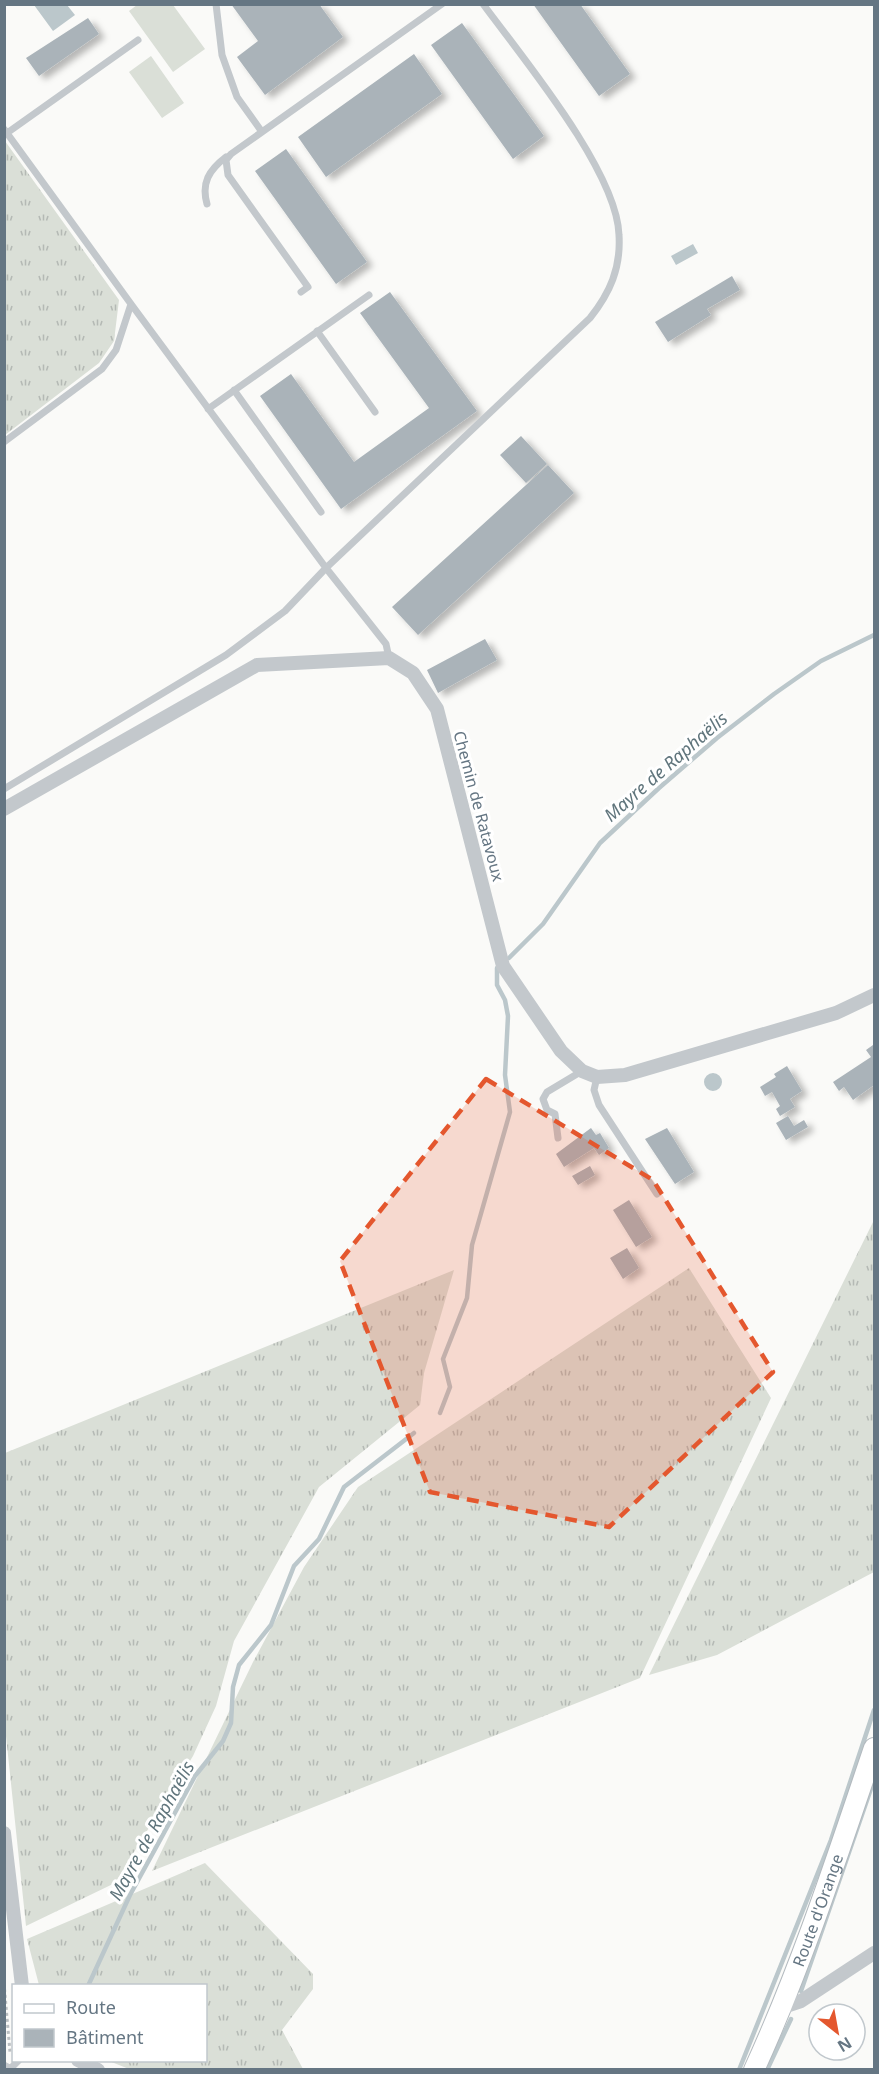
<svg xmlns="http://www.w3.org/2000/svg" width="879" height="2074" viewBox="0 0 879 2074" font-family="'Noto Sans',sans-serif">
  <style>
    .grass { fill: url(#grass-tufts) }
    .pitch { fill: #dadfd7 }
    .water { fill: #bbc7cb }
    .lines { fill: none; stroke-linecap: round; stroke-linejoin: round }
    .stream { stroke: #bbc7cb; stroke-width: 4.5 }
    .building { fill: #aab3b9; filter: url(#shadow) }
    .secondary-casing { stroke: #b3babf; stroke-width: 22 }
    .path { stroke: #bbbfc2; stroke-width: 3; stroke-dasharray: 3 3; stroke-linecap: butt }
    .service { stroke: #c3c8cc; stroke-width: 7 }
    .minor { stroke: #c3c8cc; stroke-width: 14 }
    .secondary { stroke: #fff; stroke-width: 20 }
    .marked { fill: #e4572e; fill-opacity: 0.2; stroke: #e4572e; stroke-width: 4.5; stroke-dasharray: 12 8; stroke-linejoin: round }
    .labels { text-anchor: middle; stroke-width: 6; stroke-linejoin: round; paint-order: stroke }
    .street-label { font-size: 16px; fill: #657683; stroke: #fff }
    .water-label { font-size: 18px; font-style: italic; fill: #60757c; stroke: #fff }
  </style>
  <defs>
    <pattern id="grass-tufts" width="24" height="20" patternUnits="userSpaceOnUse" patternTransform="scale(1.5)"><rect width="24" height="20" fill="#dadfd7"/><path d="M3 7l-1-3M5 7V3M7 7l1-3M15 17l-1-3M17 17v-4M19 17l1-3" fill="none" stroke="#b4b9b4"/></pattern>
    <filter id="shadow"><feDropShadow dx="6" dy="4" stdDeviation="3" flood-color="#0004"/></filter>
  </defs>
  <rect width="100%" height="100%" fill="#fafaf8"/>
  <path class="grass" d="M5 141 119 300 114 341 99 363 5 435Z
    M874 1220V1572L717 1655 649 1675Z
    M689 1268 771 1398 640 1678 152 1871 253 1662 304 1567 358 1487Z
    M454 1270 424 1373 420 1405 319 1487 234 1641 216 1706 193 1756 115 1883 26 1926 4 1717 5 1453Z
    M205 1863 313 1974V1989L282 2030 303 2069H129L109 2061 206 2060V1986L39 1985 27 1939Z"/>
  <path class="pitch" d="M137 5H173L205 49 173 72 129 11Z
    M151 56 184 103 162 118 129 72Z"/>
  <path class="water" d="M34 5H67L75 15 53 31Z
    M693 244 698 253 676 265 671 256Z
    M704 1082a9 9 0 1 1 18 0a9 9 0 1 1-18 0Z"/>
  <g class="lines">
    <path class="stream" d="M509 958 543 924 600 843 659 788 717 738 774 694 821 661 874 635
      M440 1413 450 1387 443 1359 467 1298 472 1245 510 1112 505 1075 508 1016 505 1000 497 985V968
      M88 1986 130 1895 195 1776 223 1741 231 1723 233 1687 239 1665 271 1625 294 1566 319 1539 344 1487 414 1433
      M801 1991 874 1780
      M739 2070 831 1840 874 1710
      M767 2070 791 2019"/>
  </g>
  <path class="building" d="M231 4H319L343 37 265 95 237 57 258 41Z
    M533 4H580L630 74 599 96Z
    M88 18 99 34 39 76 26 58Z
    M462 23 544 136 513 159 431 45Z
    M414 54 442 94 326 177 298 137Z
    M286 149 367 262 336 284 255 171Z
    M732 276 740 290 707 309 711 315 668 342 655 322Z
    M390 292 477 411 341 509 260 396 291 374 354 462 429 408 360 313Z
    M521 436 547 464 526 483 500 455Z
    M548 465 574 493 418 635 392 607Z
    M485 639 497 660 438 693 427 670Z
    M873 1045 874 1085 853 1100 844 1087 839 1091 833 1082 871 1057 866 1050Z
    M787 1066 802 1091 790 1099 795 1107 780 1116 776 1109 780 1106 772 1092 765 1096 760 1087 776 1077 774 1074Z
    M788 1116 794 1126 804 1120 808 1127 786 1140 776 1123Z
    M591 1128 596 1135 600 1133 609 1148 599 1155 594 1148 564 1167 556 1154Z
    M667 1128 694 1172 675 1184 645 1139Z
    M590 1166 595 1175 578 1185 572 1176Z
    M629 1200 652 1237 636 1247 613 1210Z
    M627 1248 639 1268 623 1279 610 1258Z"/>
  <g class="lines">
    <g class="secondary-casing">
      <g id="secondary">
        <path id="s1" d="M754 2070C802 1965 837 1857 874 1748"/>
      </g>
    </g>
    <path class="path" d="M4 1983 10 2052"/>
    <path class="service" d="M216 4 222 55 237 97 262 132
      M4 129 131 304 116 350 102 369 4 442
      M7 133 138 40
      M207 204C201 183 209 170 226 157
      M301 292 308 287 228 175 226 160 231 154 442 4
      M317 331 375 412
      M234 390 321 512
      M208 409 369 295
      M389 658 386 644 326 568 590 318C610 293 621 268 619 235 617 171 522 57 483 4
      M4 789 226 655 285 611 326 568 131 304
      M597 1077 594 1090 599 1105 657 1194
      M558 1138 555 1114 547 1110 543 1099 547 1092 582 1071
      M4 2065 13 2070
      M12 2067 19 2060"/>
    <path class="minor" d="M4 809 257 665 389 658 413 673 437 709 503 966 561 1051 582 1071 597 1077 625 1075 836 1013 874 995
      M4 1833 22 1986
      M783 2007 801 2001 874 1953
      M78 2060 98 2070"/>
    <use href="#secondary" class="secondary"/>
  </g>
  <path class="marked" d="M486 1079 653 1180 773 1372 609 1527 430 1492 340 1261Z"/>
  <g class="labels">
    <g class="street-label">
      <text transform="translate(479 806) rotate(75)" y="6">Chemin de Ratavoux</text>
      <text dy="6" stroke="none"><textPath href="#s1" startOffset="172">Route d'Orange</textPath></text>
    </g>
    <g class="water-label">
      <text transform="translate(666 767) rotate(-41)" y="6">Mayre de Raphaëlis</text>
      <text transform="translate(152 1831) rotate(-61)" y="6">Mayre de Raphaëlis</text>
    </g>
  </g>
  <rect width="879" height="2074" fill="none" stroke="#657683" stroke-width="12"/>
  <rect x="12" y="1984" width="195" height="78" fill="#ffffff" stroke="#c1c8cd" stroke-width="1.5"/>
  <rect x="24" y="2004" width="30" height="9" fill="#ffffff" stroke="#c1c8cd" stroke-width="1.5"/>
  <text x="66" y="2014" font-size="18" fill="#657683">Route</text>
  <rect x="24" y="2029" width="30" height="18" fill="#aab3b9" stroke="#c1c8cd" stroke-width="1.5"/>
  <text x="66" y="2044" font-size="18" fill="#657683">Bâtiment</text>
  <g transform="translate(837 2032) rotate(149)"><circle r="28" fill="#ffffff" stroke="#c1c8cd" stroke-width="1.5"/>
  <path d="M0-4.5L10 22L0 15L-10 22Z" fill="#e4572e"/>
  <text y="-9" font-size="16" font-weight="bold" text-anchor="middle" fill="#657683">N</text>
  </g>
</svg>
